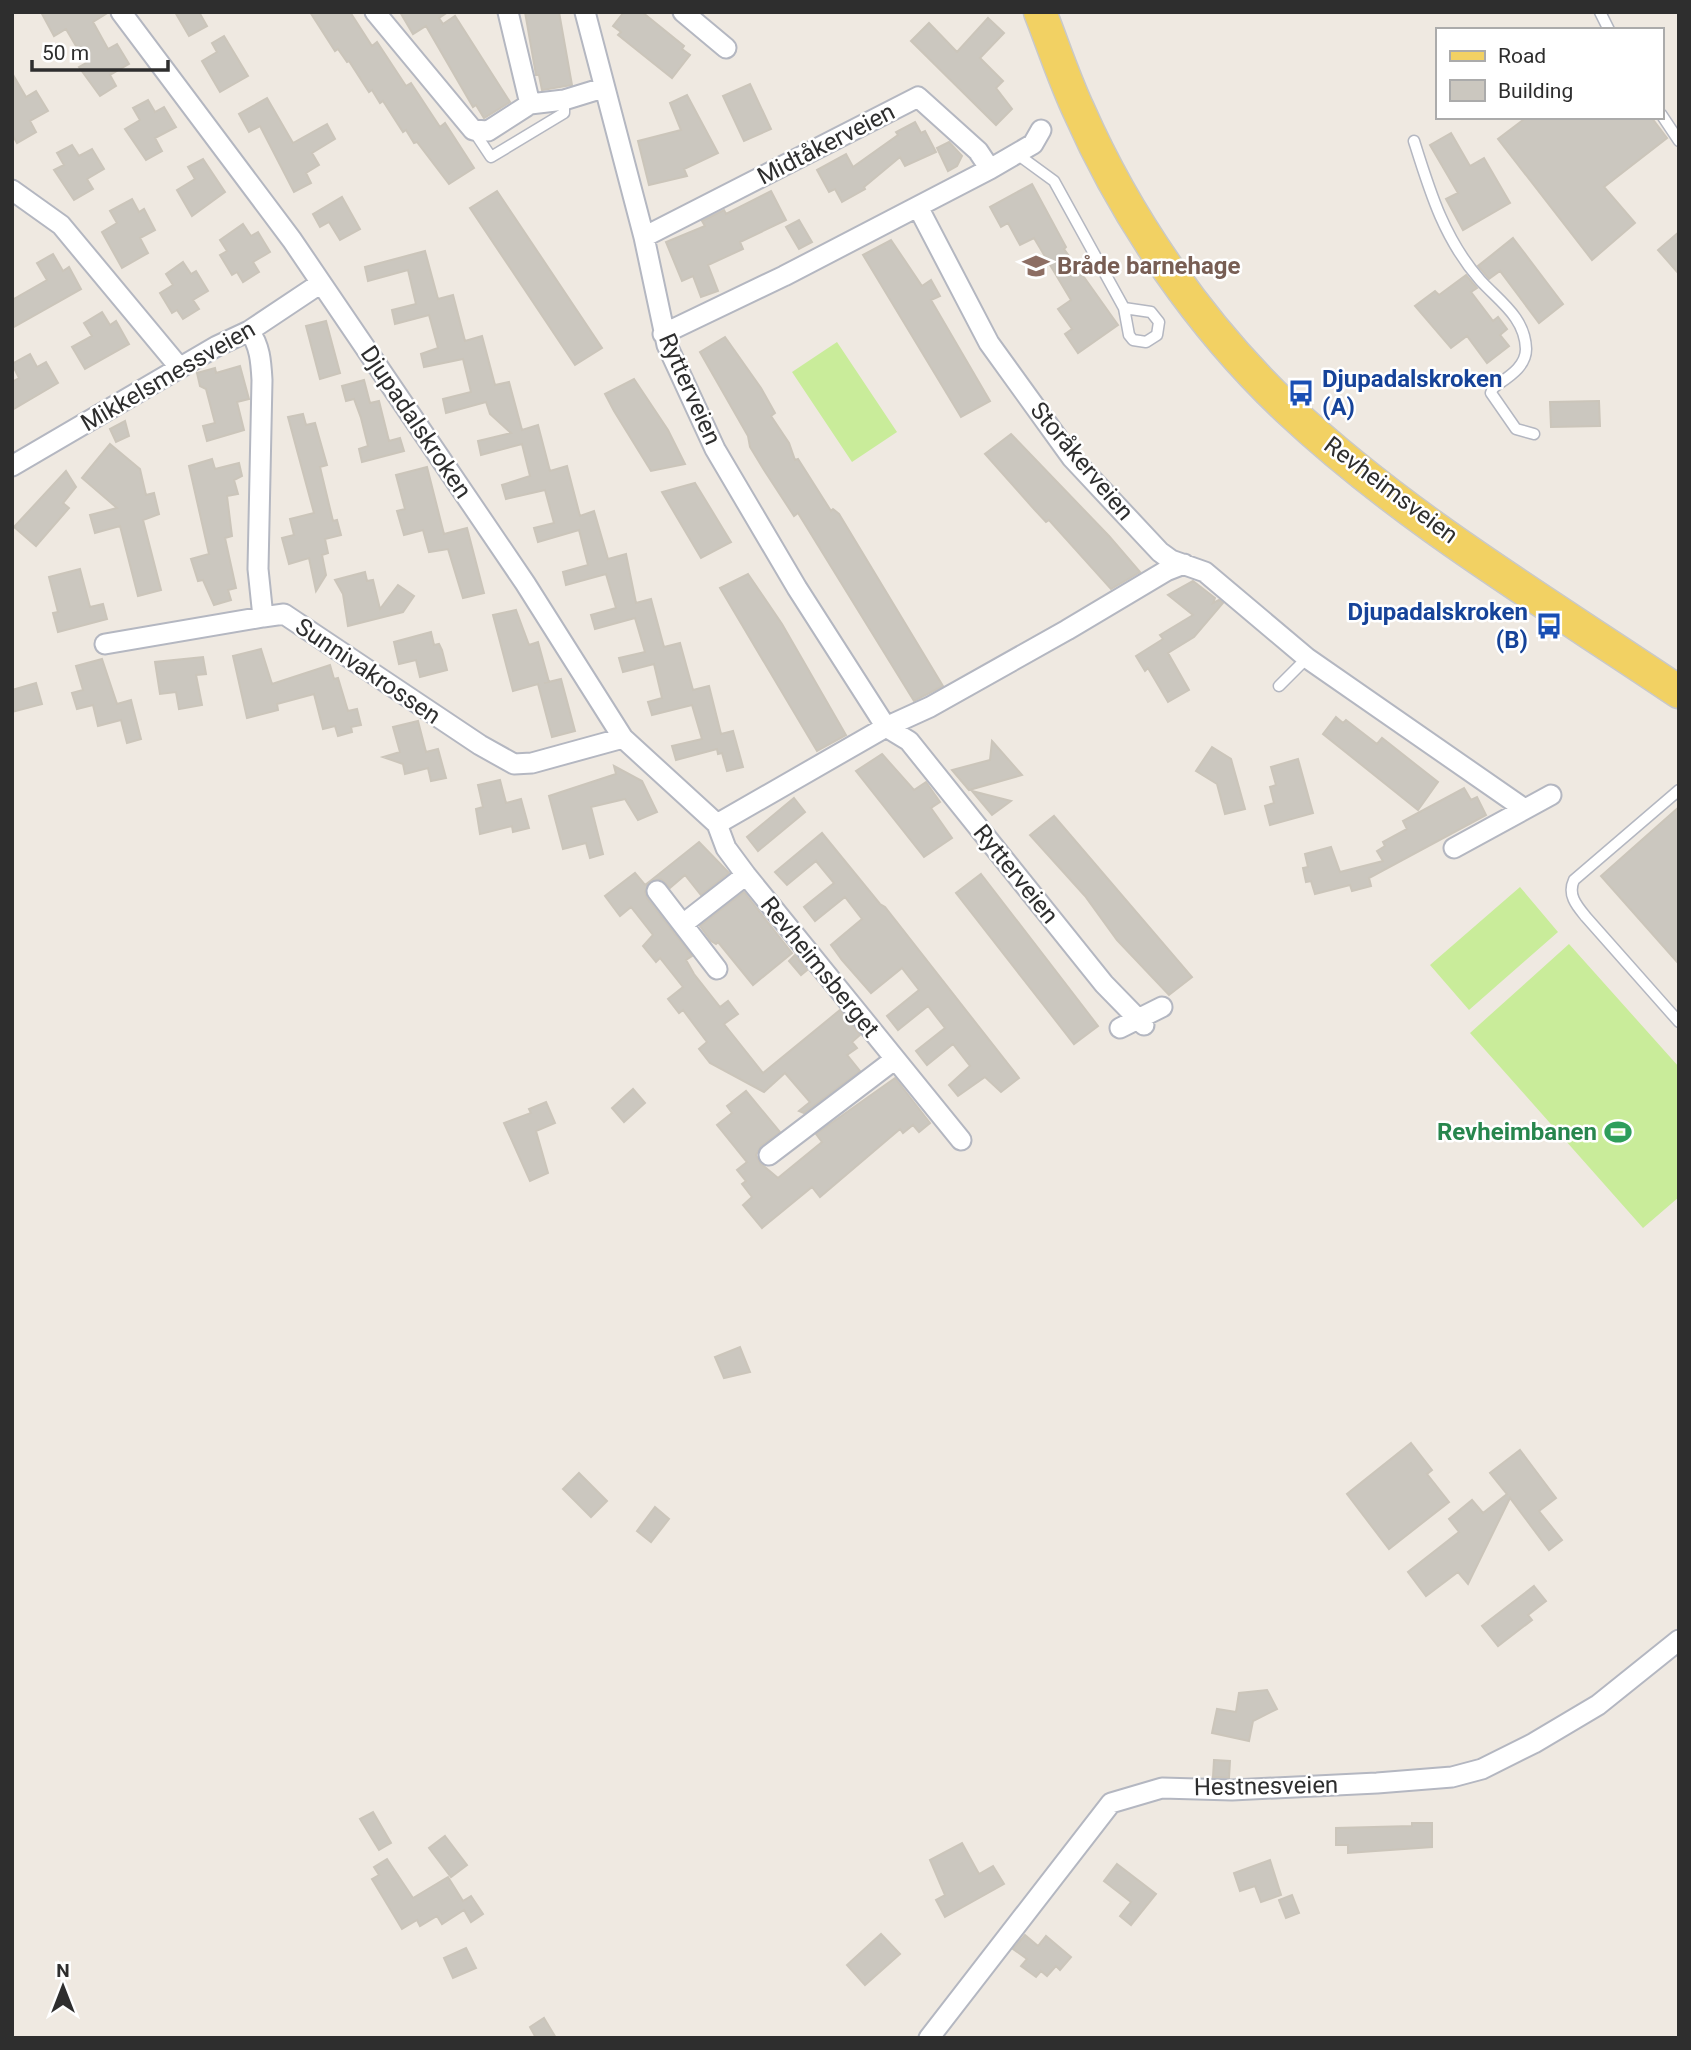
<svg xmlns="http://www.w3.org/2000/svg" width="1691" height="2050" viewBox="0 0 1691 2050" font-family="Roboto,sans-serif">
  <style>
    .pitch { fill: #c9ec9a }
    .building { fill: #cbc7bf; stroke: #cbc5ba; stroke-width: 2 }
    .lines { fill: none; stroke-linecap: round; stroke-linejoin: round }
    .service-casing { stroke: #b4b7c1; stroke-width: 13 }
    .minor-casing { stroke: #b4b7c1; stroke-width: 23 }
    .primary-casing { stroke: #c9c9c9; stroke-width: 35 }
    .service { stroke: #fff; stroke-width: 10 }
    .minor { stroke: #fff; stroke-width: 19 }
    .primary { stroke: #f2d163; stroke-width: 32 }
    .labels { text-anchor: middle; stroke-width: 5; stroke-linejoin: round; paint-order: stroke }
    .street-label { font-size: 24px; fill: #2e2e2e; stroke: #fff }
    .education-label { font-size: 24px; font-weight: bold; fill: #785e54; stroke: #fff; text-anchor: start }
    .transit-label { font-size: 24px; font-weight: bold; fill: #164399; stroke: #fff; text-anchor: start }
    .leisure-label { font-size: 24px; font-weight: bold; fill: #27864d; stroke: #fff; text-anchor: end }
  </style>
  <rect width="100%" height="100%" fill="#efe9e1"/>
  <path class="pitch" d="M837 342 897 432 852 462 792 372Z
    M1520 887 1558 932 1469 1010 1430 965Z
    M1569 944 1679 1067V1197L1643 1228 1470 1033Z"/>
  <path class="building" d="M41 12H109L93 22 108 49 117 44 129 64 110 75 116 86 100 96 79 67 86 63 66 29 54 36Z
    M175 12H199L207 26 189 36Z
    M310 12H350L372 46 377 42 406 86 411 83 440 127 445 123 474 168 449 184 417 142 414 143 406 130 403 132 383 101 380 103 372 90 369 92 349 61 347 62 338 49 335 51Z
    M400 12H448L439 18 443 24 455 16 510 102 484 118 476 105 473 107 426 26 413 34Z
    M525 12H559L572 85 542 90 539 75H536Z
    M624 12H642L684 46 682 49 690 55 672 78 618 35 621 32 613 26Z
    M988 18 1004 33 980 58 1003 81 996 88 1012 109 996 125 911 41 929 23 957 52Z
    M224 36 248 76 220 92 202 61 217 52 212 43Z
    M12 73 26 97 36 91 48 111 30 121 36 132 17 143 12 134Z
    M750 84 771 129 744 141 723 96Z
    M687 95 718 153 684 169 687 176 649 185 638 141 681 130 670 103Z
    M267 98 293 143 327 124 335 139 312 153 319 165 306 173 311 183 294 192 260 126 249 132 239 114Z
    M148 100 155 112 164 107 176 127 155 138 162 151 146 160 125 129 140 120 133 108Z
    M1527 117H1651L1667 138 1604 187 1635 223 1592 260 1498 139Z
    M915 122 921 133 925 131 936 152 905 166 900 157 864 187 865 189 842 202 835 189 829 192 817 170 846 154 853 167 898 135 896 132Z
    M1451 133 1470 166 1484 158 1510 203 1463 230 1446 199 1458 193 1430 145Z
    M949 142 962 156 957 166 948 171 937 148Z
    M72 145 79 156 92 149 104 169 87 179 93 189 74 200 54 170 64 165 57 153Z
    M203 159 225 192 192 216 177 190 195 179 188 167Z
    M1032 184 1066 247 1064 249 1118 325 1078 353 1065 334 1072 329 1058 309 1071 300 1034 238 1020 245 1008 223 1001 227 990 207Z
    M497 191 602 348 575 365 470 208Z
    M771 191 786 220 740 242 743 249 708 265 718 291 701 297 693 276 682 281 666 242 705 226 702 221 724 210 726 214Z
    M342 197 360 229 340 240 329 222 320 227 313 214Z
    M132 199 139 212 144 209 155 230 140 238 148 253 122 268 102 232 117 223 110 211Z
    M799 220 812 242 799 249 786 227Z
    M243 224 251 236 258 232 270 252 253 262 259 272 243 282 237 272 232 275 220 255 227 251 220 240Z
    M1679 232V274L1658 250Z
    M1513 238 1563 304 1539 323 1500 271 1489 279 1478 266Z
    M891 240 922 286 931 280 940 296 931 300 990 401 961 417 863 255Z
    M425 251 438 299 453 295 465 341 482 336 495 385 509 382 522 430 538 425 550 471 567 466 580 516 594 511 608 559 626 554 636 603 651 599 664 647 680 643 693 690 709 686 721 734 733 731 743 767 727 771 722 753 718 754 717 749 676 760 672 746 702 739 692 705 652 715 648 702 662 698 654 664 623 672 619 658 645 652 635 618 595 629 591 615 616 608 606 574 566 585 563 572 588 565 579 530 538 542 534 528 554 523 545 490 506 499 502 485 530 476 522 444 481 455 478 441 511 433 490 414 486 402 446 413 443 399 471 392 463 359 424 367 421 354 438 348 429 315 395 324 392 310 416 304 408 270 368 281 365 267Z
    M53 254 63 271 69 267 81 289 12 328V300L47 280 37 263Z
    M183 262 191 274 196 271 208 291 193 300 199 309 183 319 177 310 172 313 160 293 173 285 166 274Z
    M1466 275 1477 288 1471 292 1493 321 1498 317 1507 329 1500 335 1509 346 1487 363 1467 336 1451 348 1415 306 1435 291 1439 295Z
    M102 312 110 325 116 321 129 344 85 369 72 347 92 336 84 323Z
    M326 321 340 373 320 379 306 326Z
    M725 337 761 388 775 413 771 416 789 443 795 460 798 459 831 511 833 509 839 514 943 686 914 701 798 513 794 516 764 470 750 447 748 436 700 352Z
    M30 354 37 367 46 362 58 383 12 410V382L19 378 12 364Z
    M240 366 249 399 237 402 244 430 207 441 203 426 215 423 206 389 200 386 197 373 215 368 216 373Z
    M634 379 668 430 685 464 651 471 614 411 605 394Z
    M364 380 370 403 379 401 389 441 400 438 404 451 362 462 359 449 368 446 361 418 354 399 346 401 342 386Z
    M1599 401 1600 426 1551 427 1550 402Z
    M303 414 306 425 315 423 327 465 320 467 333 521 337 520 341 535 325 539 328 553 322 555 326 575 316 591 309 558 289 564 282 538 294 535 290 519 314 513 288 417Z
    M125 421 129 436 116 442 110 429Z
    M1011 434 1109 536 1140 572 1111 589 1049 520 1046 522 1034 509 985 454Z
    M110 444 140 469 146 495 154 493 159 514 143 520 161 590 138 596 120 526 95 533 90 515 117 508 82 478Z
    M212 459 215 469 239 463 242 476 234 480 238 494 227 496 232 536 225 538 236 588 228 590 231 600 214 605 203 580 198 581 191 559 209 554 189 466Z
    M427 467 444 534 467 528 484 593 463 598 448 549 429 552 423 530 404 535 397 511 405 509 396 475Z
    M66 471 76 487 63 503 69 508 36 546 14 527Z
    M695 483 731 542 701 558 662 492Z
    M80 569 90 607 103 604 107 619 58 632 53 613 58 612 49 577Z
    M365 572 367 581 373 580 380 609 398 585 414 596 403 612 348 626 343 594 335 580Z
    M748 574 782 624 846 735 817 751 720 588Z
    M1193 581 1215 598 1213 603 1219 600 1223 603 1194 637 1168 653 1189 690 1168 702 1148 668 1145 671 1136 656 1163 639 1160 635 1193 615 1168 595Z
    M516 610 529 645 538 642 549 682 544 683 561 679 575 731 552 737 538 684 513 691 493 615Z
    M431 632 434 645 439 644 442 650 447 670 420 677 416 660 399 664 394 642Z
    M261 649 272 684 330 665 334 679 338 678 348 711 357 709 361 725 351 727 352 732 338 736 335 726 323 729 314 694 277 704 278 710 247 718 233 656Z
    M203 657 206 674 196 675 202 705 179 709 176 692 160 694 155 662Z
    M102 659 117 704 131 700 141 739 127 743 121 720 98 726 93 705 77 709 72 693 83 690 76 666Z
    M36 683 42 704 12 712V690Z
    M1336 717 1343 723 1346 720 1377 744 1382 738 1438 782 1418 810 1323 734Z
    M418 721 426 752 438 749 446 778 431 781 428 768 405 774 403 764 383 757 400 752 393 727Z
    M992 741 1022 775 969 790 952 770 990 760Z
    M1212 747 1231 759 1245 809 1225 814 1217 784 1196 771Z
    M882 754 914 790 926 782 940 802 931 808 952 838 924 857 856 771Z
    M1298 759 1313 813 1270 825 1265 806 1274 803 1270 787 1276 785 1271 767Z
    M614 766 642 781 657 812 638 820 625 799 591 807 603 854 590 858 586 843 563 849 549 796 616 774Z
    M500 780 506 803 521 799 529 828 513 832 512 826 480 834 476 809 483 807 478 785Z
    M1464 788 1471 800 1477 797 1486 815 1369 878 1371 886 1352 891 1350 885 1315 894 1311 881 1306 882 1303 868 1308 867 1305 854 1331 847 1340 872 1383 861 1377 851 1385 846 1383 842 1407 829 1403 821Z
    M972 791 1011 801 992 815Z
    M794 798 805 812 758 851 747 837Z
    M1679 807V964L1601 876Z
    M1054 816 1192 977 1169 995 1117 940 1085 896 1030 835Z
    M822 833 880 904 885 907 1019 1078 1001 1092 985 1077 958 1096 949 1085 970 1066 953 1044 927 1065 916 1051 945 1028 928 1006 898 1030 887 1016 919 990 902 968 871 993 842 960 831 945 862 919 845 897 815 921 804 907 834 883 816 861 787 885 775 872Z
    M699 842 729 873 701 895 685 875 670 888 661 879 649 882Z
    M635 873 645 885 649 882 645 892 647 898 692 956 686 960 694 974 720 1007 728 1001 738 1014 724 1024 763 1073 840 1010 860 1035 852 1042 857 1048 847 1055 860 1071 804 1113 799 1111 810 1102 785 1073 764 1092 710 1063 699 1049 707 1042 683 1010 679 1013 668 999 683 987 660 958 656 962 643 946 653 935 631 907 620 916 605 896Z
    M981 874 1098 1026 1074 1044 956 893Z
    M744 892 792 953 753 985 718 942 716 944 711 941 700 926Z
    M795 955 807 970 801 975 789 961Z
    M895 1078 930 1123 919 1132 913 1125 903 1133 900 1129 820 1197 812 1187 762 1228 743 1205 752 1197 742 1184 746 1181 737 1170 747 1162 717 1125 732 1113 727 1106 746 1091 780 1132 761 1146 756 1155 760 1163 778 1178 822 1142 816 1134Z
    M633 1089 645 1103 624 1122 612 1108Z
    M546 1102 555 1123 536 1131 548 1173 530 1181 504 1123 531 1113 529 1109Z
    M740 1347 750 1372 724 1378 715 1357Z
    M1411 1443 1432 1470 1427 1474 1449 1502 1389 1549 1347 1494Z
    M1520 1450 1556 1498 1539 1511 1562 1540 1549 1550 1510 1498 1468 1584 1458 1572 1426 1596 1408 1572 1459 1532 1449 1519 1472 1500 1483 1513 1507 1494 1490 1473Z
    M579 1473 607 1501 591 1517 563 1489Z
    M655 1507 669 1519 651 1542 637 1531Z
    M1534 1586 1546 1601 1528 1615 1532 1620 1498 1646 1482 1626Z
    M1267 1690 1277 1709 1253 1721 1249 1741 1212 1733 1217 1709 1236 1712 1239 1693Z
    M1214 1760 1230 1761 1229 1778 1213 1777Z
    M373 1812 391 1843 379 1850 360 1819Z
    M1412 1823H1432V1847L1348 1853V1845H1336V1828L1412 1826Z
    M445 1836 467 1865 451 1877 429 1848Z
    M962 1843 979 1874 993 1866 1004 1884 945 1917 936 1900 945 1895 930 1860Z
    M387 1859 413 1898 448 1877 463 1901 471 1896 483 1914 471 1922 464 1910 442 1924 437 1916 420 1926 417 1920 402 1929 372 1879 379 1875 374 1867Z
    M1270 1860 1281 1895 1261 1902 1255 1886 1240 1891 1234 1873Z
    M1117 1864 1156 1894 1131 1925 1120 1916 1131 1902 1104 1881Z
    M1292 1895 1299 1913 1286 1918 1279 1900Z
    M881 1934 900 1954 865 1985 847 1965Z
    M1025 1935 1038 1946 1046 1936 1071 1957 1060 1970 1056 1966 1047 1976 1041 1971 1036 1977 1021 1966 1027 1959 1013 1949Z
    M466 1948 476 1968 453 1978 444 1958Z
    M544 2018 556 2038H536L530 2027Z"/>
  <g class="lines">
    <g class="service-casing">
      <path id="service" d="M1600 12 1609 30
        M1661 114 1679 141
        M473 130 491 157 564 113V100
        M1414 141C1430 192 1444 239 1480 280 1499 301 1525 317 1526 349 1526 368 1506 378 1493 388L1491 393 1516 429 1534 434
        M1017 154 1054 181 1124 308 1129 335 1133 340 1146 342 1157 335 1159 322 1151 312 1124 308
        M1279 686 1307 658
        M1679 790 1574 880C1567 895 1577 906 1586 917L1679 1022"/>
    </g>
    <g class="minor-casing">
      <path id="minor" d="M121 12 292 240 525 583 623 738 717 824
        M375 12 473 130 488 131 530 104 508 12
        M585 12 644 237 667 345 715 449 797 588 886 727 909 741 1104 984 1144 1025
        M683 12 726 48
        M530 104 564 100 603 88
        M12 190 61 225 180 368
        M918 207 989 343 1072 458 1160 552 1171 560 1205 572 1307 658 1523 808
        M644 237 918 97 978 151 990 169
        M249 331C260 345 261 362 262 380L258 569 263 617 284 614 480 745 514 764 532 763 623 738
        M663 334 784 276 990 169 1033 144 1041 130
        M12 466 217 346 249 331 321 283
        M105 644 263 617
        M717 824 886 727 930 707 1067 630 1166 571 1184 564
        M717 824 726 848 746 875 961 1140
        M1454 848 1551 795
        M657 891 717 969
        M683 924 746 875
        M1120 1028 1162 1007
        M769 1155 894 1060
        M929 2038 1111 1803 1162 1788 1232 1790 1377 1783 1452 1777 1482 1769 1534 1743 1598 1705 1679 1640"/>
    </g>
    <g class="primary-casing">
      <path id="primary" d="M1040 12C1053 45 1064 79 1079 111 1127 220 1201 327 1288 409 1405 519 1546 602 1679 692"/>
    </g>
    <use href="#service" class="service"/>
    <use href="#minor" class="minor"/>
    <use href="#primary" class="primary"/>
  </g>
  <defs>
    <g id="school-bare" transform="scale(2.1)"><path d="M0-5L7-2L0 1L-7-2ZM-4 1L0 2.5L4 1V4Q0 6-4 4Z" fill="#8d6e63" stroke="#fff" stroke-width="2.5" paint-order="stroke"/></g>
    <g id="bus-bare" transform="scale(2.1)"><path d="M-5-6H5V4H4V6H2V4H-2V6H-4V4H-5ZM-3.5-4V0h7V-4ZM-3.5 1.2v1.5H-2V1.2ZM2 1.2v1.5H3.5V1.2Z" fill="#1a4fb4" stroke="#fff" stroke-width="2.5" paint-order="stroke"/></g>
    <g id="stadium-bare" transform="scale(2.1)"><path d="M0-5a6.5 5 0 1 0 0 10a6.5 5 0 1 0 0-10ZM-3.5-1.8h7v3.6h-7Z" fill="#2e9e5b" stroke="#fff" stroke-width="2.5" paint-order="stroke"/></g>
  </defs>
  <g fill-rule="evenodd">
    <use href="#school-bare" x="1036" y="266"/>
    <use href="#bus-bare" x="1301" y="393"/>
    <use href="#bus-bare" x="1549" y="626"/>
    <use href="#stadium-bare" x="1618" y="1132"/>
  </g>
  <g class="labels">
    <g class="street-label">
      <text transform="translate(826 144) rotate(-27)" y="8">Midtåkerveien</text>
      <text transform="translate(168 376) rotate(-30)" y="8">Mikkelsmessveien</text>
      <text transform="translate(690 389) rotate(66)" y="8">Rytterveien</text>
      <text transform="translate(416 422) rotate(56)" y="8">Djupadalskroken</text>
      <text transform="translate(1082 461) rotate(50)" y="8">Storåkerveien</text>
      <text transform="translate(1391 490) rotate(37)" y="8">Revheimsveien</text>
      <text transform="translate(368 671) rotate(34)" y="8">Sunnivakrossen</text>
      <text transform="translate(1016 874) rotate(51)" y="8">Rytterveien</text>
      <text transform="translate(820 967) rotate(51)" y="8">Revheimsberget</text>
      <text transform="translate(1266 1786) rotate(-1)" y="8">Hestnesveien</text>
    </g>
    <g class="education-label">
      <text x="1057" y="274">Bråde barnehage</text>
    </g>
    <g class="transit-label">
      <text x="1322" y="387">Djupadalskroken<tspan x="1322" dy="28">(A)</tspan></text>
      <text x="1528" y="620" text-anchor="end">Djupadalskroken<tspan x="1528" dy="28">(B)</tspan></text>
    </g>
    <g class="leisure-label">
      <text x="1597" y="1140">Revheimbanen</text>
    </g>
  </g>
  <rect width="1691" height="2050" fill="none" stroke="#2e2e2e" stroke-width="28"/>
  <rect x="1436" y="28" width="228" height="91" fill="#ffffff" stroke="#ababab" stroke-width="2"/>
  <rect x="1450" y="51" width="35" height="10" fill="#f2d163" stroke="#ababab" stroke-width="2"/>
  <text x="1498" y="63" font-size="21" fill="#2e2e2e">Road</text>
  <rect x="1450" y="80" width="35" height="21" fill="#cbc7bf" stroke="#ababab" stroke-width="2"/>
  <text x="1498" y="98" font-size="21" fill="#2e2e2e">Building</text>
  <g transform="translate(63 1987)" stroke="#ffffff" stroke-width="5" paint-order="stroke">
  <path d="M0-5L12 26L0 18L-12 26Z" fill="#2e2e2e"/>
  <text y="-10" font-size="19" font-weight="bold" text-anchor="middle" fill="#2e2e2e">N</text>
  </g>
  <path d="M32 60v10h136v-10" fill="none" stroke="#2e2e2e" stroke-width="3.5"/>
  <text x="42" y="60" font-size="21" fill="#2e2e2e" stroke="#ffffff" stroke-width="5" paint-order="stroke">50 m</text>
</svg>
